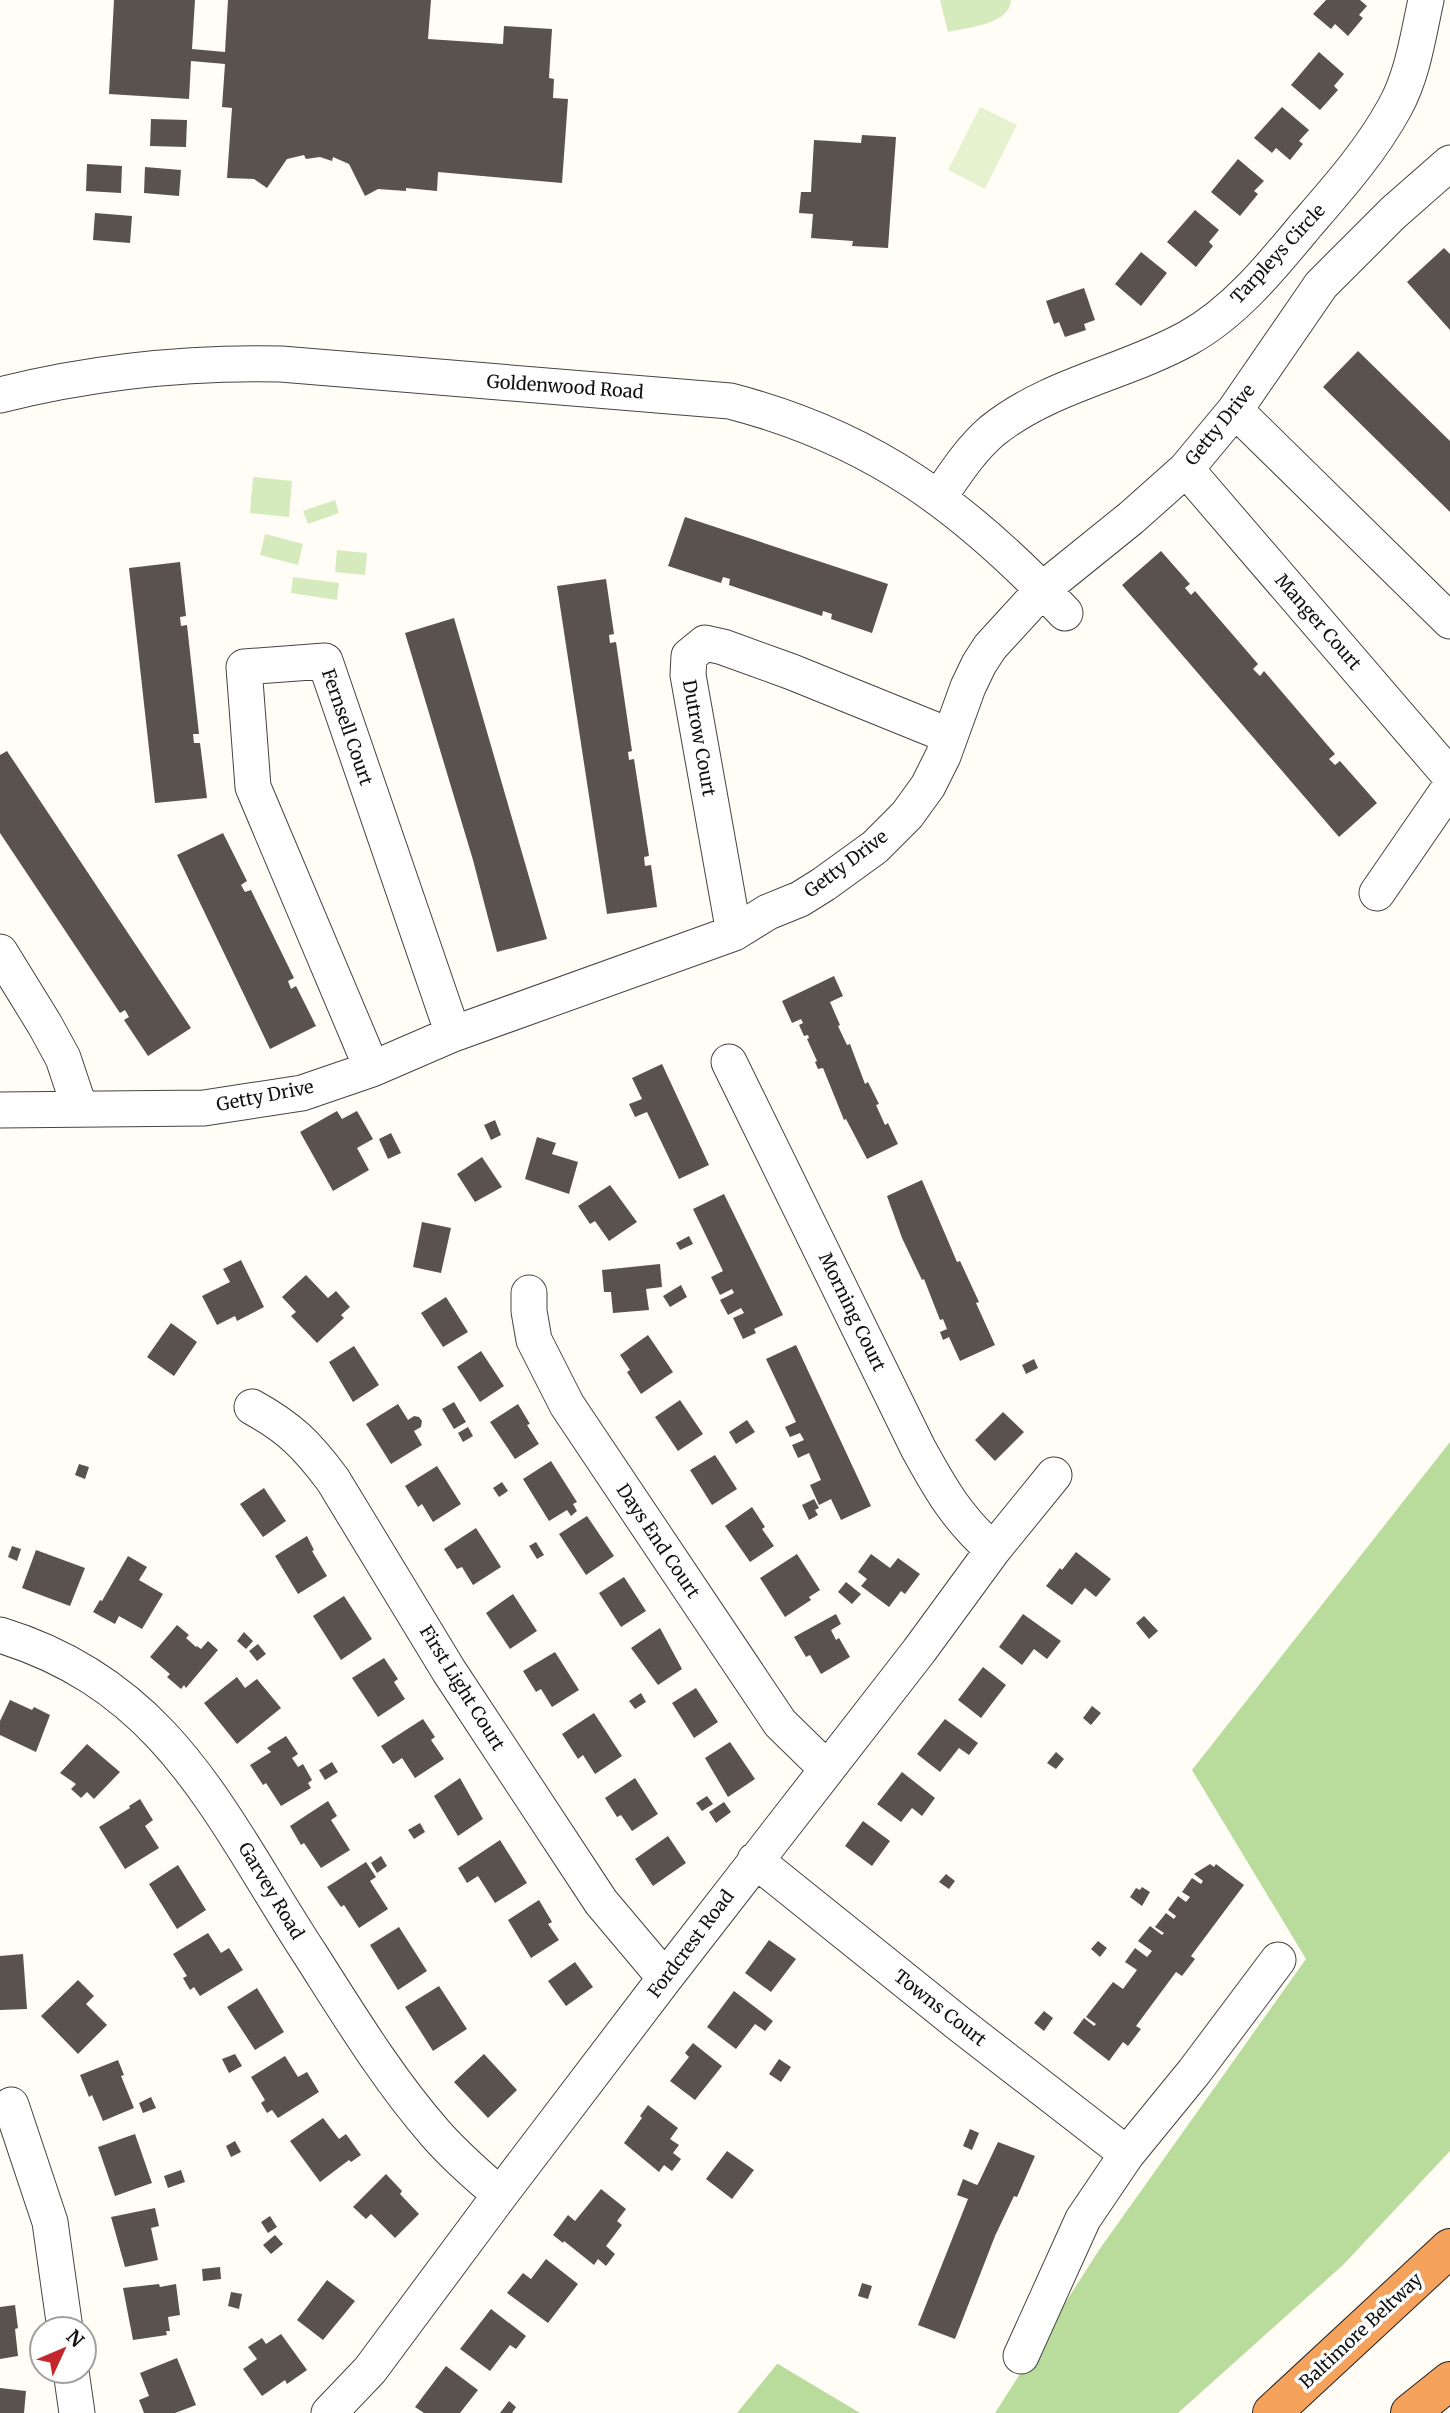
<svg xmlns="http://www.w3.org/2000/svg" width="1450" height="2413" viewBox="0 0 1450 2413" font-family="Merriweather,serif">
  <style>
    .green { fill: #d5ebbd }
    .forest { fill: #b9dc9c }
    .pitch { fill: #e6f2cf }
    .building { fill: #5a524d }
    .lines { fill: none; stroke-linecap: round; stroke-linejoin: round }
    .minor-casing { stroke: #444; stroke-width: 37 }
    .highway-casing { stroke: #222; stroke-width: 40 }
    .minor { stroke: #fff; stroke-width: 35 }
    .highway { stroke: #f5a25d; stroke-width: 38 }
    .labels { text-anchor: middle; stroke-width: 7; stroke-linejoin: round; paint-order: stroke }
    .street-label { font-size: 18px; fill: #111; stroke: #fff }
  </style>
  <rect width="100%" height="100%" fill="#fffdf5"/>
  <path class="green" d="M940 0H1011C1010 25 968 27 948 32Z
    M253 477 292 481 289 517 250 513Z
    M335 500 339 513 308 524 303 511Z
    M265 534 303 544 298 565 260 555Z
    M337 550 367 553 365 575 335 572Z
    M293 577 339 583 337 600 291 593Z"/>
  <path class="forest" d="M1450 1442V2151L1343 2265 1178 2413H995L1099 2250 1306 1959 1192 1770Z
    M777 2364H778L860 2413H737Z"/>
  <path class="pitch" d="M980 107 1017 125 985 189 948 170Z"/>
  <path class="building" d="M114 0H195L192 49 225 52 228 0H431L428 39 503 44 504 26 552 29 549 78 554 79 553 98 568 99 562 183 438 172 437 191 406 188V191L378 189 365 196 349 164 333 157 332 161 320 157 306 159 304 155 287 159 267 188 254 179 227 178 232 108 222 107 225 64 191 61 189 99 109 94Z
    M1326 0H1360L1367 6 1359 15 1363 18 1348 36 1335 24 1331 29 1313 14Z
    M1319 52 1344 74 1334 86 1338 90 1320 110 1291 85Z
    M1282 107 1309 130 1299 141 1303 144 1290 160 1276 148 1272 153 1254 138Z
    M151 119 187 120 186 147 150 146Z
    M862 135 896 137 888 248 852 246 853 241 811 238 813 214 799 213 801 192H811L814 140 861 143Z
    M1238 159 1264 181 1254 191 1258 194 1240 216 1211 192Z
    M87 164 122 166 121 193 86 191Z
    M145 167 181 170 179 196 144 193Z
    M1195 210 1219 230 1209 242 1213 246 1196 267 1167 242Z
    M95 213 132 216 130 243 93 240Z
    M1444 248 1450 254V330L1407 282Z
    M1141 252 1167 273 1141 306 1115 284Z
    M1084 288 1095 320 1084 324 1086 330 1065 337 1059 322 1054 324 1046 301Z
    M1358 351 1450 441V512L1323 387Z
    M685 517 888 584 872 633 831 619 832 614 823 611 822 616 729 585 730 579 723 577 721 583 668 566Z
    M1161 551 1190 584 1185 588 1191 595 1195 591 1258 664 1253 669 1260 676 1264 671 1335 754 1329 759 1335 765 1340 761 1377 803 1339 837 1122 585Z
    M180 562 186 616 180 617 181 626 187 625 199 734H193L194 743H200L207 798 155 803 129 568Z
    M606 579 614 634 609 635 610 643 616 642 632 751 628 752 629 760 634 759 649 856 644 857 645 866 651 865 657 907 607 914 557 586Z
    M454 618 547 939 497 952 473 860 405 633Z
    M7 751 191 1028 148 1056 124 1020 129 1017 125 1010 120 1013 0 833V755Z
    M223 833 247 881 241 885 245 892 251 890 294 978 288 981 291 989 296 986 316 1026 270 1049 177 855Z
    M834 976 843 996 830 1002 840 1025 838 1026 847 1045 850 1044 865 1084 868 1082 879 1104 876 1105 885 1125 888 1123 898 1144 867 1159 846 1119 844 1120 823 1068 818 1069 815 1062 817 1061 807 1039 809 1038 808 1035 804 1036 799 1025 803 1023 801 1019 792 1023 782 1001Z
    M662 1064 709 1165 679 1179 647 1112 635 1117 629 1104 642 1099 632 1078Z
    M337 1111 342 1119 357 1111 373 1139 357 1148 369 1170 333 1191 300 1132Z
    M495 1120 501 1135 491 1140 484 1125Z
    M391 1133 401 1153 388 1159 379 1139Z
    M537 1137 556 1143 552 1154 578 1162 569 1194 525 1179Z
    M482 1157 502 1187 475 1202 457 1174Z
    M922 1180 957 1262 960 1261 979 1302 976 1303 995 1345 960 1361 949 1337 943 1340 940 1332 947 1329 943 1319 940 1320 924 1279 922 1280 902 1238 887 1196Z
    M610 1185 637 1222 609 1241 595 1221 590 1224 578 1206Z
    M724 1194 783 1315 754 1329 756 1333 743 1339 733 1318 744 1313 741 1308 728 1315 720 1300 734 1293 732 1289 720 1295 711 1277 723 1271 693 1209Z
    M422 1222 451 1228 441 1273 413 1267Z
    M689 1236 693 1244 680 1250 676 1243Z
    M241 1260 264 1307 237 1321 235 1316 217 1325 202 1296 230 1282 223 1269Z
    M660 1264 662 1287 646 1289 649 1310 613 1313 611 1292H604L602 1270Z
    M306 1275 328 1298 336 1291 350 1307 341 1315 344 1318 317 1343 291 1316 296 1312 282 1297Z
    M681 1285 687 1297 670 1307 663 1296Z
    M446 1297 468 1332 443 1347 421 1313Z
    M171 1323 197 1342 174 1376 147 1357Z
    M648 1335 673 1372 641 1394 627 1372 630 1370 620 1355Z
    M796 1345 871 1506 841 1520 831 1499 819 1505 810 1485 821 1480 809 1453 798 1458 792 1445 804 1440 800 1433 790 1437 785 1427 796 1422 766 1359Z
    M354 1346 379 1385 353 1402 329 1362Z
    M481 1351 504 1386 480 1402 457 1367Z
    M1034 1359 1038 1368 1026 1374 1022 1365Z
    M680 1400 703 1434 678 1451 655 1417Z
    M454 1402 466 1422 454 1429 442 1409Z
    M398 1404 408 1420 414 1416 419 1417 422 1421 421 1427 414 1431 422 1445 391 1464 366 1424Z
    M518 1404 530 1424 527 1425 539 1444 515 1459 490 1422Z
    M1003 1412 1024 1432 995 1461 975 1440Z
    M747 1420 755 1432 736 1444 729 1432Z
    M468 1427 473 1436 463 1442 458 1433Z
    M715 1455 737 1489 712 1505 690 1470Z
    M551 1461 577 1502 573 1504 577 1511 571 1516 567 1510 549 1521 523 1479Z
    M79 1464 89 1467 85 1479 75 1475Z
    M437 1466 461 1504 433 1522 422 1504 418 1507 405 1486Z
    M502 1482 508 1491 499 1497 493 1488Z
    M264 1488 286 1521 263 1537 240 1504Z
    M814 1499 819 1508 815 1510 818 1515 809 1520 802 1505Z
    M752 1507 765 1527 762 1529 774 1546 750 1562 725 1526Z
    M587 1516 614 1556 586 1575 559 1534Z
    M476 1528 501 1567 473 1585 462 1567 457 1569 444 1549Z
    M307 1536 314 1550 312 1551 327 1576 298 1594 275 1556Z
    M536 1542 544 1555 537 1559 529 1546Z
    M12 1546 21 1549 17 1561 8 1557Z
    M36 1550 85 1568 70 1606 22 1588Z
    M1076 1552 1111 1579 1096 1597 1085 1588 1072 1605 1046 1586 1060 1568 1062 1570Z
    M797 1554 820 1590 809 1597 811 1600 785 1617 760 1578Z
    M871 1554 890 1568 898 1558 920 1574 905 1594 901 1591 889 1607 861 1586 867 1579 858 1572Z
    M128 1556 147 1567 139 1580 163 1594 142 1629 119 1616 115 1624 93 1612 100 1600 102 1601Z
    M624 1577 646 1611 621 1627 599 1593Z
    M846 1582 861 1594 852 1604 838 1592Z
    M513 1594 537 1631 510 1649 486 1613Z
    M344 1596 372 1639 341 1660 313 1616Z
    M836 1614 841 1624 831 1630 836 1640 839 1638 850 1657 821 1674 810 1655 806 1657 794 1637Z
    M1023 1614 1061 1641 1047 1659 1034 1649 1022 1665 999 1647Z
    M1144 1616 1158 1631 1149 1639 1136 1623Z
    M177 1625 189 1635 186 1638 196 1647 197 1646 201 1649 208 1641 218 1650 186 1688 184 1685 181 1689 167 1677 170 1674 150 1657Z
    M660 1628 682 1669 658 1685 631 1648Z
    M244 1632 253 1641 246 1649 237 1641Z
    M258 1644 266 1654 257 1661 249 1651Z
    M555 1652 579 1690 552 1707 541 1689 536 1692 523 1671Z
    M384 1658 398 1679 394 1682 405 1699 378 1717 352 1678Z
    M983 1667 1006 1685 981 1718 958 1700Z
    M237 1677 245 1688 257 1679 281 1708 237 1744 204 1703Z
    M696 1688 718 1722 694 1738 672 1703Z
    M641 1693 646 1702 635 1709 629 1701Z
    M10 1700 32 1710 34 1707 50 1715 36 1752 0 1735V1721Z
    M1092 1706 1101 1713 1091 1725 1083 1718Z
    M594 1713 622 1756 595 1774 583 1755 578 1759 562 1734Z
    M423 1719 435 1737 431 1740 444 1759 415 1778 402 1758 393 1764 381 1746Z
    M945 1719 978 1743 969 1755 959 1748 940 1772 917 1754Z
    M286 1736 298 1754 292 1758 298 1767 303 1764 312 1780 308 1783 311 1788 281 1806 266 1783 263 1785 250 1765 271 1752 267 1748Z
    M730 1742 755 1779 728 1797 705 1758Z
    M87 1744 120 1772 94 1799 87 1792 81 1798 71 1789 76 1784 60 1773Z
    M1056 1752 1064 1759 1056 1769 1047 1763Z
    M332 1762 338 1772 325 1780 319 1770Z
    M902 1772 935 1798 922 1816 912 1808 901 1822 877 1804Z
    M460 1778 483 1819 458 1836 434 1796Z
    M635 1778 658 1814 632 1831 621 1815 617 1817 605 1798Z
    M707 1796 713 1804 702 1811 696 1803Z
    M140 1799 153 1820 145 1826 159 1848 125 1869 99 1827 130 1808 129 1806Z
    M328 1801 337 1816 331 1820 350 1850 321 1868 304 1843 301 1845 290 1826Z
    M724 1802 731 1812 716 1823 709 1812Z
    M863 1821 890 1841 872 1866 845 1846Z
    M420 1823 425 1832 414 1839 408 1830Z
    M668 1836 686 1863 653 1886 635 1859Z
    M500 1840 527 1883 495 1903 478 1876 467 1883 458 1868Z
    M381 1856 387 1866 377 1873 371 1863Z
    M366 1862 376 1877 370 1881 388 1909 359 1928 344 1905 341 1907 327 1887Z
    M1210 1864 1214 1867 1216 1864 1244 1885 1191 1956 1195 1959 1182 1976 1176 1972 1136 2026 1141 2029 1128 2046 1123 2042 1109 2061 1073 2033 1084 2018 1094 2026 1096 2024 1086 2017 1113 1982 1123 1989 1137 1970 1125 1962 1135 1948 1147 1957 1152 1951 1138 1941 1150 1926 1162 1935 1164 1933 1155 1927 1166 1913 1174 1919 1176 1916 1168 1910 1178 1896 1186 1902 1190 1897 1182 1892 1192 1878 1201 1884 1203 1881 1194 1874Z
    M178 1865 206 1910 177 1929 149 1884Z
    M946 1874 955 1881 949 1889 939 1882Z
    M1142 1887 1150 1892 1142 1906 1130 1897 1136 1888 1140 1890Z
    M539 1900 552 1922 548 1924 559 1940 531 1958 508 1920Z
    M399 1927 427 1971 398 1990 370 1945Z
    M208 1933 221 1953 229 1948 243 1970 200 1996 194 1987 190 1990 183 1978 187 1976 173 1954Z
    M769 1940 796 1959 771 1992 745 1973Z
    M1098 1941 1107 1948 1100 1957 1091 1949Z
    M23 1954 27 2009 0 2010V1956Z
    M575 1962 593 1987 566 2006 548 1981Z
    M78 1980 94 1996 86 2004 107 2025 78 2054 41 2016Z
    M439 1986 467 2029 433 2051 405 2007Z
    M257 1988 284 2032 255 2050 227 2007Z
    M734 1991 773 2021 765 2031 755 2024 736 2049 707 2027Z
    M1044 2011 1053 2018 1044 2031 1034 2023Z
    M693 2043 722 2066 695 2100 670 2081 689 2057 685 2053Z
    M235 2054 242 2066 229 2073 222 2059Z
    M484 2054 517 2090 488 2118 454 2082Z
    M285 2056 298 2077 307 2072 319 2092 278 2118 272 2110 267 2113 261 2103 265 2100 251 2077Z
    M779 2059 791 2067 781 2082 769 2074Z
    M118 2060 124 2075 121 2076 134 2108 103 2121 92 2095 89 2097 80 2075Z
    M151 2097 156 2108 143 2113 139 2103Z
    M648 2105 678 2128 670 2139 679 2145 673 2153 681 2159 672 2171 664 2165 659 2172 624 2143 642 2118 640 2116Z
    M323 2118 339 2139 346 2134 361 2155 351 2162 349 2160 320 2182 290 2141Z
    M970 2129 979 2133 972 2150 963 2146Z
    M135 2134 152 2183 115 2196 98 2147Z
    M235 2141 241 2152 231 2157 226 2146Z
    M998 2142 1035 2156 1017 2197 1014 2196 995 2236 955 2339 918 2325 968 2199 957 2195 963 2179 977 2185 979 2182Z
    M727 2151 754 2170 732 2199 706 2179Z
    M181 2170 185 2182 168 2188 164 2176Z
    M386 2174 402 2191 400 2194 419 2214 395 2238 371 2214 366 2219 353 2207Z
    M601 2189 626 2209 617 2221 622 2225 606 2246 615 2254 606 2266 598 2259 594 2265 564 2241 563 2243 553 2235 568 2215 575 2221Z
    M155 2208 159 2226 151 2228 158 2260 125 2267 111 2217Z
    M270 2216 277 2227 268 2233 261 2222Z
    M275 2235 283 2244 271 2254 263 2245Z
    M546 2259 578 2284 548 2323 507 2293 523 2273 531 2279Z
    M220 2267 221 2279 203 2281 202 2269Z
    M327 2280 355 2301 323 2340 297 2320Z
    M862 2283 872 2286 868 2299 858 2296Z
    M159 2284 160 2287 176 2284 180 2315 168 2317 170 2331H166L167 2335 133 2340 123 2288Z
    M231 2292 242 2294 239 2309 228 2306Z
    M15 2305 18 2328 15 2329 18 2356 0 2359V2307Z
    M491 2309 526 2336 516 2349 510 2345 490 2371 460 2349Z
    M281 2334 307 2370 287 2384 285 2380 262 2396 243 2369 257 2359 248 2347 262 2338 266 2344Z
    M177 2358 196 2405 175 2413H144L139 2400 149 2396 140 2373Z
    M446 2366 478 2390 460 2413H424L415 2407Z
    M0 2388 26 2391 24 2413H0Z
    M509 2401 516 2407 512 2413H500Z"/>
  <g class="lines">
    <g class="minor-casing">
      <path id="minor" d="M0 395C92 372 185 362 281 364L730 401C873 438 965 507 1065 613
        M1235 410 1450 621
        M1186 469 1450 776
        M939 497C955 474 970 450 992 431 1049 385 1125 373 1188 338 1235 312 1272 266 1306 225 1338 188 1371 151 1395 107 1413 74 1418 36 1426 0
        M1377 893 1450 787
        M734 933 688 675 689 656 705 643 723 647 792 672 950 736
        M0 952 45 1025 63 1058 80 1109
        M729 1062 918 1448C941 1490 957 1518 993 1550
        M372 1069 253 787 244 667 325 661 453 1034
        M0 1110 204 1108 302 1093 372 1069 453 1034 734 933 768 912 800 899 824 884 875 847 907 815 928 786 943 756 968 687 979 664 990 647 1043 589 1131 518 1186 469 1235 410 1321 285 1393 213 1450 163
        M529 1293V1311L534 1340 567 1405 780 1723 827 1769
        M252 1407C290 1428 307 1445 333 1480L449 1671 601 1902 665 1978
        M0 1635C170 1687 221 1818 310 1954 349 2015 387 2078 435 2133 454 2155 477 2175 500 2195
        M755 1860 958 2023 1127 2154
        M11 2105 50 2222 65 2329
        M1021 2356 1083 2219 1127 2154 1194 2072 1278 1960
        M71 2371 77 2413
        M329 2413 370 2370 500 2195 665 1978 919 1651 993 1550 1054 1475"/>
    </g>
    <g class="highway-casing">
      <path id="highway" d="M1272 2413 1450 2248
        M1410 2413 1450 2381"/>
    </g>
    <use href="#minor" class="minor"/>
    <use href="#highway" class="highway"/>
  </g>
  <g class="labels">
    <g class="street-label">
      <text transform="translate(1278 254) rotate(-47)" y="6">Tarpleys Circle</text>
      <text transform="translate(565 387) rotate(4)" y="6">Goldenwood Road</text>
      <text transform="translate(1220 425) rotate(-51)" y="6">Getty Drive</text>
      <text transform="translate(1318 622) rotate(49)" y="6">Manger Court</text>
      <text transform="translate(347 727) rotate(71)" y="6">Fernsell Court</text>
      <text transform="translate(699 738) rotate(80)" y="6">Dutrow Court</text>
      <text transform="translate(846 864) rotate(-37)" y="6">Getty Drive</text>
      <text transform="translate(265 1096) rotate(-11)" y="6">Getty Drive</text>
      <text transform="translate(852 1312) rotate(64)" y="6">Morning Court</text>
      <text transform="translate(658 1541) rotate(56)" y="6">Days End Court</text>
      <text transform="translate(462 1688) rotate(58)" y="6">First Light Court</text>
      <text transform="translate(271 1891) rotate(59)" y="6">Garvey Road</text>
      <text transform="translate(691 1944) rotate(-53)" y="6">Fordcrest Road</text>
      <text transform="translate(940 2008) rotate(38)" y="6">Towns Court</text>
      <text transform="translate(1361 2331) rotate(-43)" y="6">Baltimore Beltway</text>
    </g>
  </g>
  <g transform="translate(63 2350) rotate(46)"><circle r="33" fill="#ffffff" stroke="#a0a0a0" stroke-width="2"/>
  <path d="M0-5L12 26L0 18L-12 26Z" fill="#c4262e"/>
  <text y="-10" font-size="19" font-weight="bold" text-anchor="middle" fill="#111111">N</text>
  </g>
</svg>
